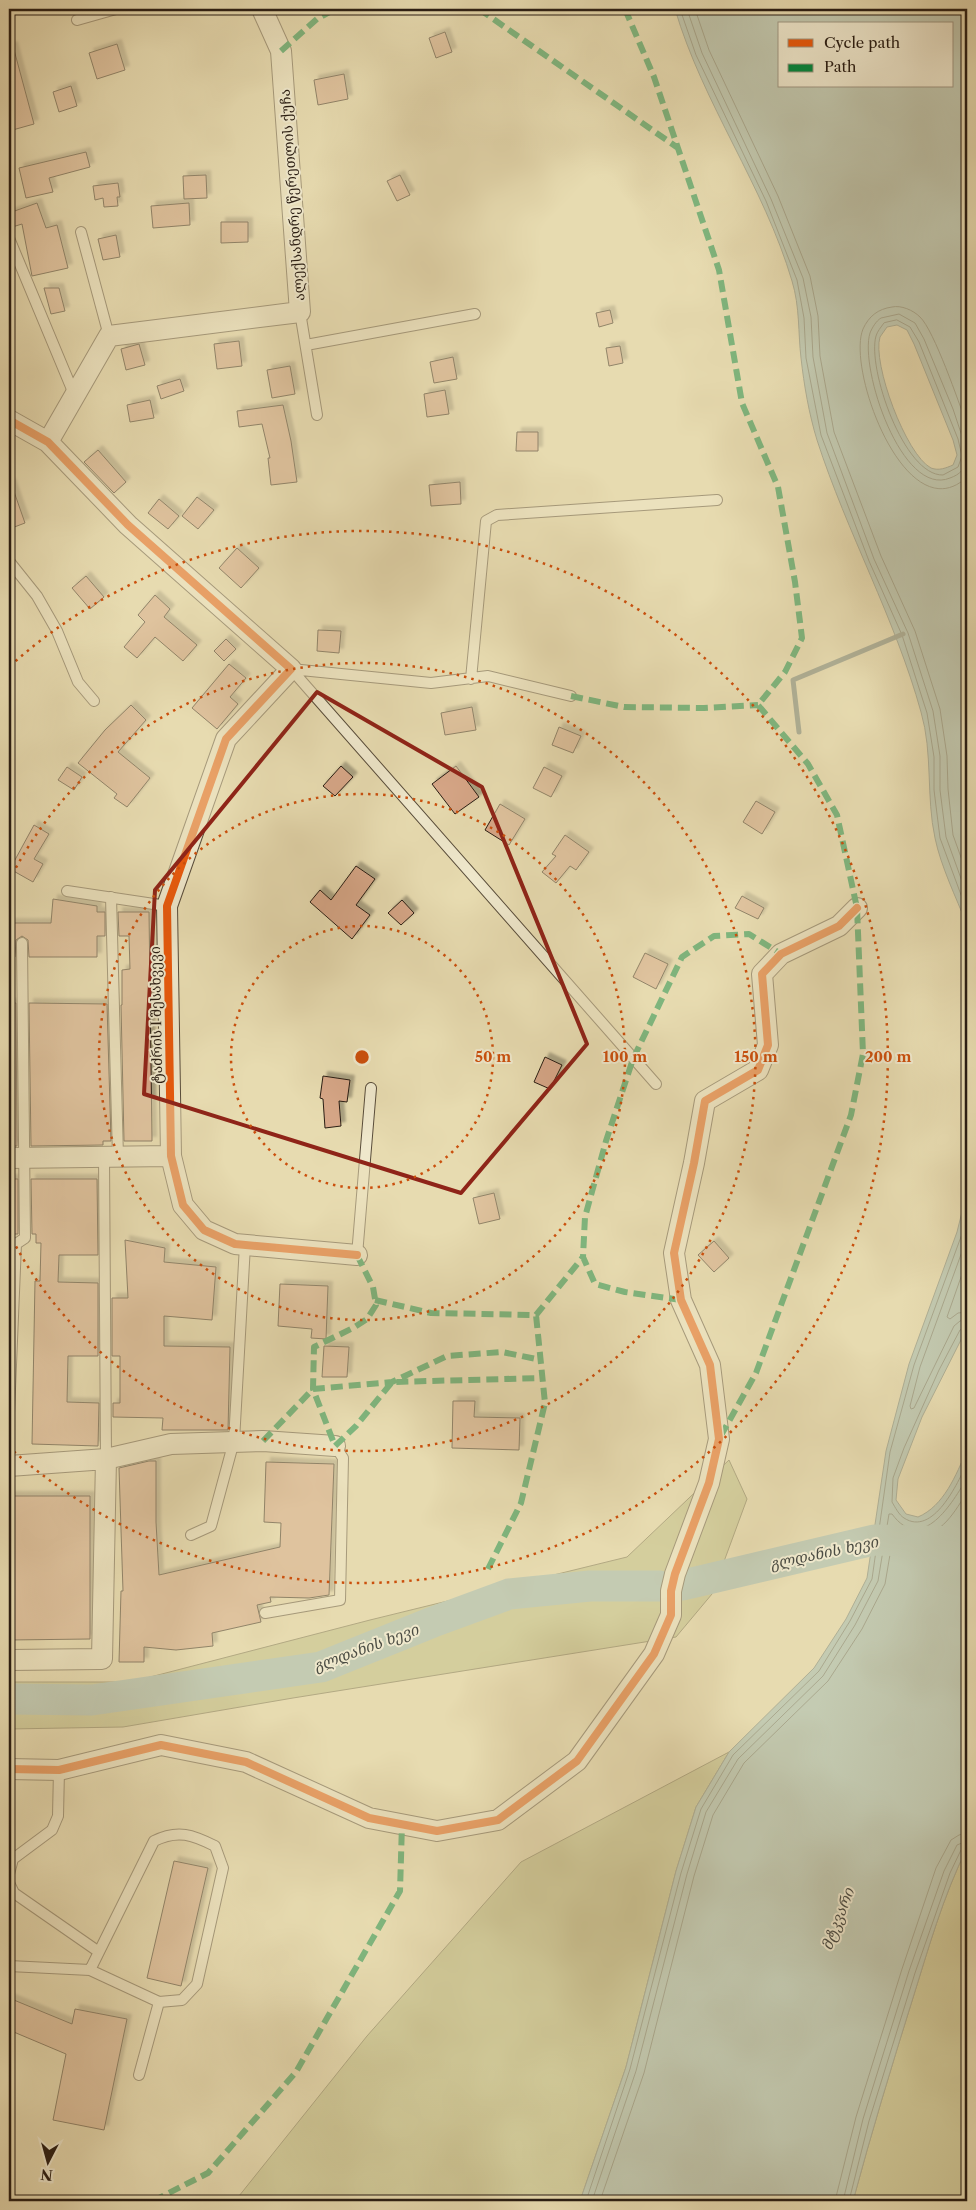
<svg xmlns="http://www.w3.org/2000/svg" width="976" height="2210" viewBox="0 0 976 2210" font-family="'Libre Caslon Text','Noto Serif Georgian',serif">
  <style>
    .green { fill: #bdbe86; stroke: #736e4c }
    .water { fill: #99b9b4; stroke: #6c7b74; fill-rule: evenodd }
    .lines { fill: none; stroke-linecap: round; stroke-linejoin: round }
    .shore { stroke: #616b64; stroke-width: 1 }
    .stream { stroke: #6c7b74; stroke-width: 5 }
    .river { stroke: #99b9b4; stroke-width: 31 }
    .building { fill: #d6a687; stroke: #291d13; filter: url(#shadow) }
    .lane-casing { stroke: #584c3a; stroke-width: 12 }
    .street-casing { stroke: #584c3a; stroke-width: 22 }
    .lane { stroke: #efe8cc; stroke-width: 10 }
    .street { stroke: #efe8cc; stroke-width: 20 }
    .quiet { stroke: #00873e; stroke-width: 6; stroke-dasharray: 12 6; stroke-linecap: butt }
    .cycleway-casing { stroke: #efe8cc; stroke-width: 11 }
    .cycleway { stroke: #e8590c; stroke-width: 8 }
    .marked { fill: none; stroke: #8f2418; stroke-width: 4; stroke-linejoin: round }
    .ring { fill: none; stroke: #cb500d; stroke-width: 2.5; stroke-dasharray: 2.5 5 }
    .labels { text-anchor: middle; stroke-width: 4; stroke-linejoin: round; paint-order: stroke }
    .street-label { font-size: 14px; fill: #291d13; stroke: #efe8cc }
    .water-label { font-size: 15px; font-style: italic; fill: #4b4c43; stroke: #efe8cc }
    .centre { fill: #cb500d; stroke: #efe8cc; stroke-width: 2.5 }
    .ring-label { font-size: 15px; text-anchor: middle; font-weight: bold; fill: #cb500d; stroke: #efe8cc; stroke-width: 4; stroke-linejoin: round; paint-order: stroke }
  </style>
  <defs>
    <filter id="shadow"><feDropShadow dx="4.5" dy="-4.5" stdDeviation="1" flood-color="#0004"/></filter>
  </defs>
  <rect width="100%" height="100%" fill="#e7dbb0"/>
  <filter id="stains"><feTurbulence type="fractalNoise" baseFrequency=".004" numOctaves="4"/><feColorMatrix values="0 0 0 0 .2 0 0 0 0 .09 0 0 0 0 .02 0 0 0 .5 -.17"/></filter>
  <radialGradient id="worn" r=".72"><stop offset=".6" stop-color="#630" stop-opacity="0"/><stop offset="1" stop-color="#630" stop-opacity=".3"/></radialGradient>
  <path class="green" d="M729 1460 747 1499 712 1594 676 1637 293 1698 123 1727 9 1729V1682H131L370 1620 627 1557Z
    M729 1752 696 1807 676 1871 626 2067 580 2201H235L367 2036 521 1862Z
    M967 1848V2201H853C871 2134 891 2068 912 2001 928 1950 943 1896 967 1848Z"/>
  <path class="water" d="M675 9H967V925C956 897 941 867 935 838 926 797 933 753 921 712 895 618 847 533 817 440 809 414 804 385 801 358 798 333 800 307 792 281 764 186 703 104 675 9ZM780 24H952V86H780ZM897 325 907 330 914 344 953 440 957 455 953 465C946 468 939 471 931 468 906 455 872 363 880 337 882 334 885 330 887 327Z
    M967 1192V1328L922 1417 898 1479 896 1500 906 1514 918 1517C944 1506 956 1475 967 1450V1848C943 1896 928 1950 912 2001 891 2068 871 2134 853 2201H580L626 2067 676 1871 696 1807 729 1752 814 1668 846 1619 867 1578 886 1451 909 1364 957 1232Z"/>
  <g class="lines">
    <path class="shore" d="M680 9 696 55 766 201 797 280 804 318 806 358 821 435 869 561 902 635 927 713 934 757V790L940 838 967 911
      M687 9 702 53 771 199 803 278 811 317 813 357 827 433 874 559 908 633 933 711 940 756V790L946 837 967 895
      M695 9 709 50 778 196 810 276 818 316 820 356 834 432 881 556 915 631 940 709 947 756 948 789 953 835 967 874
      M897 320 910 327 919 342 958 439 962 456 958 467 943 475C904 476 867 368 876 336 877 332 881 327 884 323Z
      M967 425C959 403 934 330 920 317 913 310 901 305 892 307 878 309 869 316 863 329 846 370 907 534 967 477
      M967 451 953 409 924 339 915 323 899 314 881 318C876 321 872 328 870 333 859 368 902 498 950 478 961 474 963 470 967 460
      M967 1238 920 1367 910 1406 911 1409 914 1408 954 1326 960 1321 967 1319
      M967 1260 947 1317 950 1319 958 1313 967 1312
      M967 1326 960 1330 939 1370 904 1448 893 1478 892 1502C895 1507 899 1515 904 1518 933 1537 958 1483 967 1463
      M586 2201 630 2069 681 1873 701 1809 733 1755 819 1671 850 1621 872 1579 890 1452 914 1365 962 1234 967 1213
      M592 2201 636 2071 687 1874 706 1812 738 1759 823 1676 855 1625 878 1581 889 1514H892C922 1555 953 1502 967 1478
      M600 2201 644 2073 694 1876 713 1815 744 1763 828 1681 862 1629 885 1584 894 1531C901 1530 909 1536 916 1536 941 1537 956 1510 967 1492
      M835 2201 856 2117 902 1969 936 1868 951 1840 959 1835 967 1833
      M843 2201 863 2119 909 1971 944 1871 957 1845 967 1841
      M849 2201 869 2121 915 1973 950 1873 961 1850 967 1847"/>
    <path class="stream" d="M799 732 793 680 903 634"/>
    <path class="river" d="M683 1585 874 1540 967 1542
      M9 1699 92 1700 321 1667 433 1622 509 1594 590 1586H659"/>
  </g>
  <path class="building" d="M445 32 452 52 436 58 429 38Z
    M117 44 125 70 97 79 89 53Z
    M13 46 34 124 9 131V47Z
    M344 74 348 99 318 105 314 80Z
    M71 86 77 106 59 112 53 92Z
    M86 152 90 167 49 178 53 192 26 198 19 168Z
    M206 175 207 198 184 199 183 176Z
    M400 175 410 195 397 201 387 181Z
    M118 183 120 197H117L118 206 104 207 103 198 95 200 93 186Z
    M37 203 46 228 57 225 68 268 32 276 22 224 9 228V213Z
    M189 203 190 225 153 228 151 206Z
    M221 222H248V242L221 243Z
    M116 235 120 257 103 260 98 239Z
    M44 288H59L65 311 51 314Z
    M610 310 613 323 599 327 596 313Z
    M239 341 242 366 217 369 214 344Z
    M139 344 145 365 126 370 121 349Z
    M620 346 623 363 609 366 606 348Z
    M453 357 457 379 434 383 430 362Z
    M290 366 295 394 272 398 267 370Z
    M180 379 184 391 161 399 157 386Z
    M445 390 449 414 427 417 424 394Z
    M150 400 154 418 130 422 127 405Z
    M283 405 291 441 297 482 271 485 268 458H270L262 424 239 427 237 411Z
    M517 432H538V451H516Z
    M98 450 126 482 114 493 84 462Z
    M460 482 461 504 431 506 429 485Z
    M11 483 25 523 9 529V484Z
    M197 497 214 510 198 529 182 516Z
    M159 499 179 516 168 529 148 513Z
    M237 548 259 568 241 588 219 568Z
    M86 576 104 597 90 609 72 588Z
    M155 595 170 609 164 617 197 645 183 661 155 637 137 658 124 647 145 622 138 615Z
    M318 630 341 631 339 653 317 651Z
    M226 639 236 649 224 661 214 651Z
    M229 664 246 678 230 697 238 704 217 729 192 708Z
    M131 705 146 720 118 752 150 778 127 807 114 798 117 794 78 763 105 730Z
    M472 707 476 730 445 735 441 713Z
    M559 727 581 736 573 753 552 745Z
    M341 766 353 777 335 796 323 786Z
    M456 766 479 797 455 814 432 784Z
    M67 767 82 777 74 790 58 780Z
    M544 767 562 776 551 797 533 788Z
    M756 801 775 812 762 834 743 822Z
    M500 804 525 819 509 845 485 830Z
    M34 825 49 834 34 859 43 864 33 882 10 869Z
    M565 835 589 852 576 870 570 866 556 883 542 872 556 856 552 854Z
    M356 866 375 879 356 905 370 915 352 939 310 902 320 890 331 900Z
    M742 896 764 908 758 919 735 908Z
    M53 899 97 906V912H105V936H97V957H29L28 940 22 936 16 940 15 957H9V923H51Z
    M402 900 414 913 401 925 388 913Z
    M118 912H149L152 1141H124L121 1005H122V970L130 969 129 936H119Z
    M645 953 668 964 656 989 633 977Z
    M9 1003H16L17 1146H9Z
    M29 1003 107 1004 111 1141H103V1145L31 1146Z
    M545 1057 562 1065 550 1089 534 1082Z
    M323 1076 350 1080 347 1102 339 1101 341 1126 325 1128 323 1099 320 1098Z
    M9 1179H18V1234H9Z
    M31 1179H97L98 1255H59L58 1282 98 1283V1356H68L67 1402 99 1403 98 1446 32 1444 35 1281H40L41 1243H36V1234H32Z
    M494 1193 500 1219 479 1224 473 1198Z
    M125 1240 165 1248 164 1262 216 1267 212 1320 164 1316V1346L230 1347 228 1430H162L163 1418 113 1417V1403H120V1356H112V1298H128Z
    M714 1241 729 1258 714 1272 698 1255Z
    M280 1284 328 1286 326 1339 311 1338 312 1329 278 1326Z
    M324 1346 349 1347 347 1377H322Z
    M453 1401H475L474 1417 520 1418 519 1450 452 1448Z
    M149 1461H156V1522L159 1575 280 1547 281 1523 264 1522 266 1462 334 1464 329 1595 309 1598 270 1597 271 1602 257 1605 261 1622 212 1633 213 1646 176 1650 144 1647V1662H119L121 1591H123L119 1468Z
    M9 1496H90V1639L9 1640Z
    M174 1861 208 1868 181 1986 147 1978Z
    M9 1998 72 2024 75 2009 127 2019 104 2130 53 2120 66 2054 9 2030Z"/>
  <g class="lines">
    <g class="lane-casing">
      <path id="lane" d="M77 20 116 9
        M81 232 109 336
        M9 238 74 394
        M300 312 317 415
        M306 345 475 314
        M9 561 37 596 57 631 78 682 94 701
        M291 669 656 1084
        M291 669 431 683 488 676 571 696
        M471 679 486 521 497 515 717 500
        M67 891 167 906
        M111 897 118 1157
        M104 1157 106 1459
        M357 1255 371 1088
        M9 1413 16 1244 25 1238 22 943
        M191 1535 211 1526 234 1441 245 1245
        M265 1613 340 1600 343 1458 335 1446
        M9 1874 13 1859 52 1830 58 1816 59 1770
        M9 1883 14 1893 99 1952
        M9 1966 90 1970 159 2002 182 2000 197 1984 223 1868 215 1846C193 1835 178 1829 154 1841L90 1970
        M139 2075 159 2002"/>
    </g>
    <g class="street-casing">
      <path id="street" d="M9 420 48 442 128 525 291 669 226 739 167 906 171 1156 183 1205 204 1230 235 1244 357 1255
        M48 442 109 336 300 312 281 51 262 9
        M9 1158 171 1156
        M9 1466 106 1459 171 1444 263 1441 335 1446
        M9 1660 102 1659 106 1459
        M9 1769 59 1770 161 1745 246 1762 369 1818 437 1831 498 1820 577 1761 654 1654 671 1615V1591L675 1574 709 1483 719 1439 710 1365 681 1300 674 1253 694 1163 705 1101 758 1070 768 1045 762 974 781 954 839 926 857 908"/>
    </g>
    <use href="#lane" class="lane"/>
    <use href="#street" class="street"/>
    <path class="quiet" d="M479 9 678 148
      M625 9 654 77 719 270 742 403 778 487 795 582 802 638 785 672 758 705 808 764 837 815 857 908 863 1054 851 1115 756 1373 719 1439
      M281 51 317 19 335 9
      M571 696 624 707 704 708 758 705
      M357 1255 373 1287 376 1305 367 1319 353 1328 314 1347 313 1389 335 1446 356 1426 392 1382 543 1378
      M375 1300 431 1313 536 1315 583 1257
      M681 1300 625 1292 595 1284 583 1257 585 1217 606 1141 633 1059 682 957 714 936 749 934 781 954
      M263 1441 313 1389 392 1382 447 1356 502 1352 541 1360
      M488 1569 521 1503 545 1403 536 1315
      M153 2201 208 2173 296 2072 400 1891 402 1824"/>
    <g class="cycleway-casing">
      <path id="cycleway" d="M9 420 48 442 128 525 291 669 226 739 167 906 171 1156 183 1205 204 1230 235 1244 357 1255
        M9 1769 59 1770 161 1745 246 1762 369 1818 437 1831 498 1820 577 1761 654 1654 671 1615V1591L675 1574 709 1483 719 1439 710 1365 681 1300 674 1253 694 1163 705 1101 758 1070 768 1045 762 974 781 954 839 926 857 908"/>
    </g>
    <use href="#cycleway" class="cycleway"/>
  </g>
  <path d="M0 0H976V2210H0ZM317 692 482 787 587 1044 461 1193 144 1094 155 890Z" fill="#e7dbb0" fill-opacity=".55" fill-rule="evenodd"/>
  <path class="marked" d="M317 692 482 787 587 1044 461 1193 144 1094 155 890Z"/>
  <g class="ring">
    <circle cx="362" cy="1057" r="131"/>
    <circle cx="362" cy="1057" r="263"/>
    <path d="M9 881A394 394 0 1 1 9 1233"/>
    <path d="M10 666A526 526 0 1 1 10 1448"/>
  </g>
  <g class="labels">
    <g class="street-label">
      <text transform="translate(292 195) rotate(-94)" y="5">ალექსანდრე წერეთლის ქუჩა</text>
      <text transform="translate(156 1015) rotate(-91)" y="5">ტაძრის I შესახვევი</text>
    </g>
    <g class="water-label">
      <text transform="translate(824 1553) rotate(-12)" y="5">გლდანის ხევი</text>
      <text transform="translate(366 1648) rotate(-20)" y="5">გლდანის ხევი</text>
      <text transform="translate(838 1919) rotate(-69)" y="5">მტკვარი</text>
    </g>
  </g>
  <circle cx="362" cy="1057" r="8" class="centre"/>
  <g class="ring-label">
    <text x="493" y="1062">50 m</text>
    <text x="625" y="1062">100 m</text>
    <text x="756" y="1062">150 m</text>
    <text x="888" y="1062">200 m</text>
  </g>
  <rect width="976" height="2210" fill="none" stroke="#e7dbb0" stroke-width="30"/>
  <rect x="10" y="10" width="956" height="2190" fill="none" stroke="#291d13" stroke-width="2.5"/>
  <rect x="15" y="15" width="946" height="2180" fill="none" stroke="#291d13"/>
  <rect x="778" y="22" width="175" height="65" fill="#efe8cc" stroke="#a09782"/>
  <rect x="788" y="39" width="25" height="8" fill="#e8590c" stroke="#a09782"/>
  <text x="824" y="48" font-size="15" fill="#291d13">Cycle path</text>
  <rect x="788" y="64" width="25" height="8" fill="#00873e" stroke="#a09782"/>
  <text x="824" y="72" font-size="15" fill="#291d13">Path</text>
  <g transform="translate(48 2162) rotate(186)" stroke="#efe8cc" stroke-width="4" paint-order="stroke">
  <path d="M0-4L9 19L0 12L-9 19Z" fill="#291d13"/>
  <text y="-8" font-size="14" font-weight="bold" text-anchor="middle" fill="#291d13">N</text>
  </g>
  <rect width="100%" height="100%" filter="url(#stains)"/>
  <rect width="100%" height="100%" fill="url(#worn)"/>
</svg>
